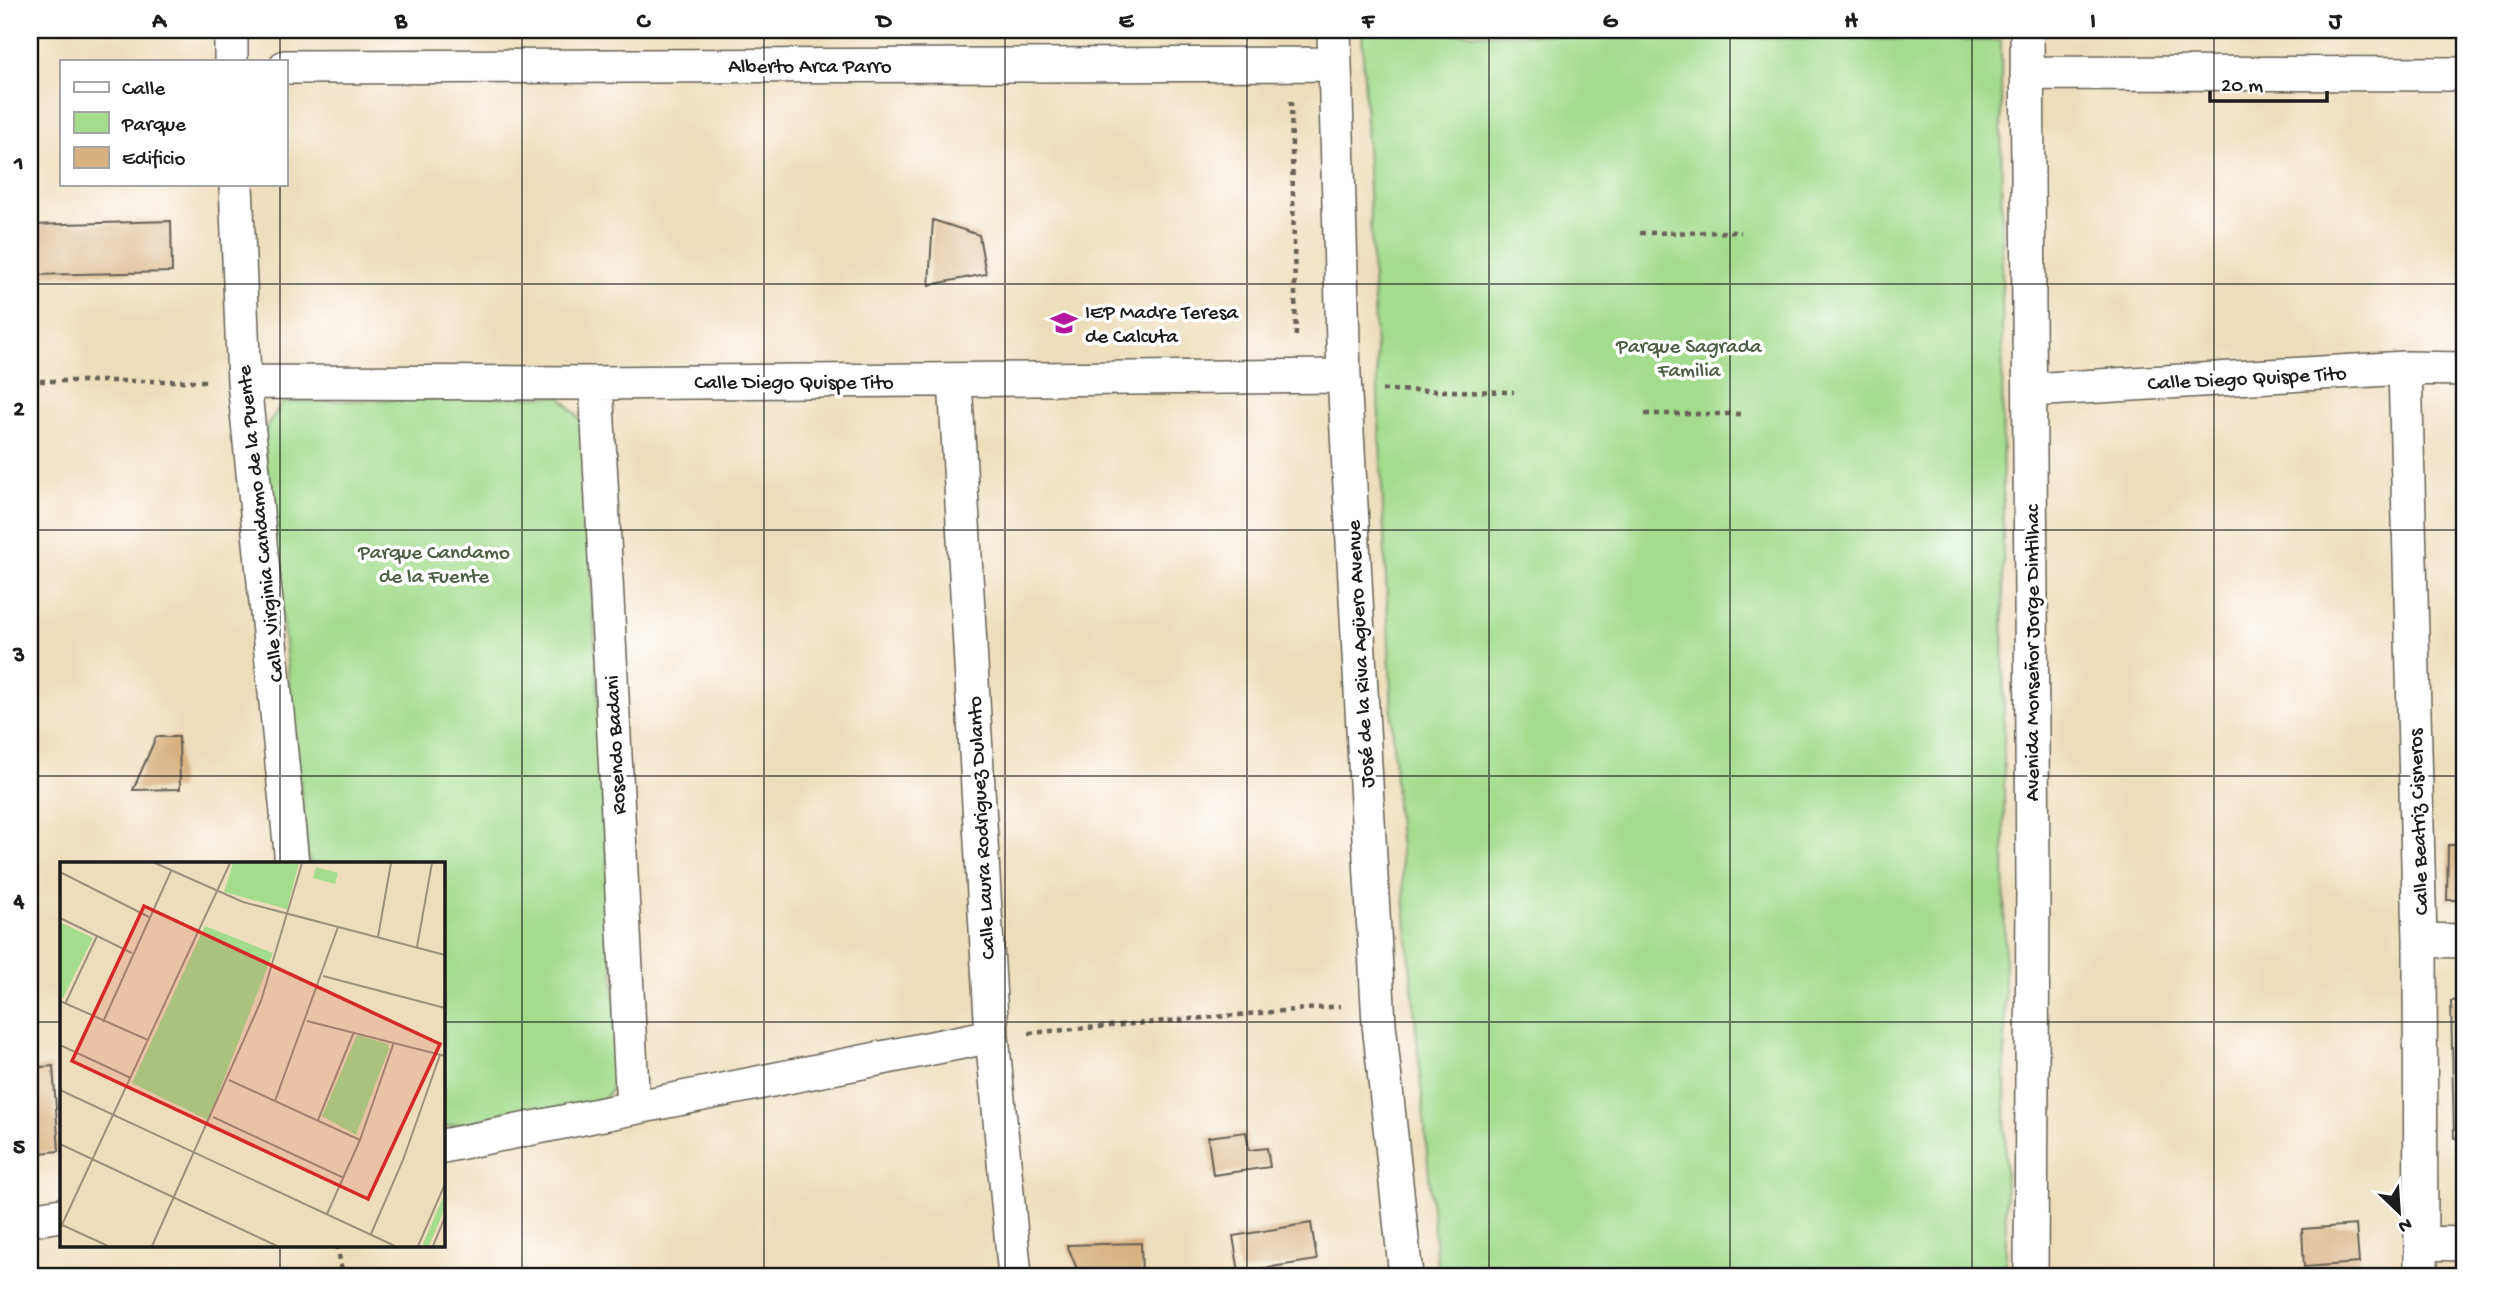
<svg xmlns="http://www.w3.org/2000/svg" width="2494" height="1306" viewBox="0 0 2494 1306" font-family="'Gochi Hand',sans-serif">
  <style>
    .green { fill: #a4dc8e; stroke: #607c55; stroke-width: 2 }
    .building { fill: #d8b180 }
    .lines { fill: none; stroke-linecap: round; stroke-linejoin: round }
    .street-casing { stroke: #666054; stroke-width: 36 }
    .path { stroke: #666054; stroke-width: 4.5; stroke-dasharray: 5 5; stroke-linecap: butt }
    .street { stroke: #fff; stroke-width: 33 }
    .grid { fill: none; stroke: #1c1c1c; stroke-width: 2; stroke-opacity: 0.55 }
    .labels { text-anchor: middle; stroke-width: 7; stroke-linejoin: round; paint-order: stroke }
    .street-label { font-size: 21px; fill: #1c1c1c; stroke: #fff }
    .poi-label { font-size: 21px; fill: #1c1c1c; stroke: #fff; text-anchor: start }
    .park-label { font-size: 21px; fill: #4c5f44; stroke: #fff }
    .inset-road { fill: none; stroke: #9a907b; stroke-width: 2 }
    .view { fill: #d62828; fill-opacity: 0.15; stroke: #d62828; stroke-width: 3.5 }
    .inset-edge { fill: none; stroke: #1c1c1c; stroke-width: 3.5 }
    .neatline { fill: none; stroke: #1c1c1c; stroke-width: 2.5 }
    .grid-label { font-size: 23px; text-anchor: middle; font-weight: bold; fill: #1c1c1c }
  </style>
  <rect width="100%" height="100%" fill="#fff"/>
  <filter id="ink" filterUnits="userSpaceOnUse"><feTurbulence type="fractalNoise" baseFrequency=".0143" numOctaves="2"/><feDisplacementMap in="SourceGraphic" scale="14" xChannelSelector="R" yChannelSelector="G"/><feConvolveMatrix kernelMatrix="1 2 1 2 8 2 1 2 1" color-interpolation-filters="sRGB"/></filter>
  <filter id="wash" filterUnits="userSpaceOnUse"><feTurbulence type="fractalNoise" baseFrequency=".00686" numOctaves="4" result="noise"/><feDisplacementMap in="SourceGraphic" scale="28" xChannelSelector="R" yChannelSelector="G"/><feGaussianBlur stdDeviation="1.57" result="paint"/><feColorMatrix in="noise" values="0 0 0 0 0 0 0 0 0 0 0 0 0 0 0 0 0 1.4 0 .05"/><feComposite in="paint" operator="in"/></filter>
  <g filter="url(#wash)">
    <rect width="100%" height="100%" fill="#edb"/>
    <path class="green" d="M1362 32 2001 41 2006 1276H1438L1396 805Z
      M560 396 583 423 619 1078 604 1100 443 1127V863H309L262 433 283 402Z"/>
    <g id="blocks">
      <path class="building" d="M933 220 979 235 986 274 929 285Z
        M171 221 172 272 32 275 31 225Z
        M156 737H179L180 789 133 790Z
        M2448 845H2464V900H2447Z
        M2464 1000V1137L2454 1138 2451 1001Z
        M53 1066 59 1151 30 1154V1068Z
        M1246 1132 1249 1150 1267 1148 1270 1167 1213 1175 1208 1137Z
        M1311 1223 1317 1260 1239 1272 1233 1236Z
        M2356 1225 2359 1263 2304 1267 2302 1229Z
        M1141 1243 1142 1276H1080L1067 1245Z"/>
    </g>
  </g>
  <g filter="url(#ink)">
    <use href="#blocks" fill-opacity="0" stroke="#666054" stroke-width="2"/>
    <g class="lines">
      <g class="street-casing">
        <path id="street" d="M1334 30 1344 376 1379 1024 1406 1276
          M2027 30 2033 881 2031 1276
          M231 61V30
          M285 67 1334 64
          M2027 73 2464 74
          M236 184 244 382 292 863
          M2405 368 2420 940 2421 1276
          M955 380 992 1036 1015 1276
          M244 382 596 383 1344 376
          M596 383 633 1108
          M2030 390 2405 368 2464 369
          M2420 940 2464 941
          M443 1146 992 1036
          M30 1220 61 1215
          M2422 1243 2464 1244"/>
      </g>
      <path class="path" d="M1291 101 1296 340
        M1640 233 1741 232
        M30 381H208
        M1382 390 1514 392
        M1645 414H1743
        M1029 1033 1341 1006
        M337 1245 343 1276"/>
      <use href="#street" class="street"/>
    </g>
  </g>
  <path class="grid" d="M280 30V61M522 30V1276M764 30V1276M1005 30V1276M1247 30V1276M1489 30V1276M1730 30V1276M1972 30V1276M2214 30V1276M280 184V863M30 284H2464M30 530H2464M30 776H2464M30 1022H61M443 1022H2464M280 1245V1276"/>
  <defs>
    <g id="school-bare" transform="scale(2.1)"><path d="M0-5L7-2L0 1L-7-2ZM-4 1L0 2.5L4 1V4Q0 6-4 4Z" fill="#b5179e" stroke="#fff" stroke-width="2.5" paint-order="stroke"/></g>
  </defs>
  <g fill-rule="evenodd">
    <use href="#school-bare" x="1064" y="323"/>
  </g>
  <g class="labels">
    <g class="street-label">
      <text x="810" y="72">Alberto Arca Parro</text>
      <text transform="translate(2247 377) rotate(-3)" y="7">Calle Diego Quispe Tito</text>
      <text x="794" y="388">Calle Diego Quispe Tito</text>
      <text transform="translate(259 524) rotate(-96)" y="7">Calle Virginia Candamo de la Puente</text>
      <text transform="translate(2031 653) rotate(-90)" y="7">Avenida Monseñor Jorge Dintilhac</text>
      <text transform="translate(1359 654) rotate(-93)" y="7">José de la Riva Agüero Avenue</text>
      <text transform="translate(614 745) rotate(-93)" y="7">Rosendo Badani</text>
      <text transform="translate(2417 822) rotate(-92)" y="7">Calle Beatriz Cisneros</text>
      <text transform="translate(980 828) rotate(-93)" y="7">Calle Laura Rodriguez Dulanto</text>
    </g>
    <g class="poi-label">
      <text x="1085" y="318">IEP Madre Teresa<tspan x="1085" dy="24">de Calcuta</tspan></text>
    </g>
    <g class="park-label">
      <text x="1689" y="352">Parque Sagrada<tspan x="1689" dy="24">Familia</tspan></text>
      <text x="434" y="558">Parque Candamo<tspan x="434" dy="24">de la Fuente</tspan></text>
    </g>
  </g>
  <g transform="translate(60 862)">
    <rect width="385" height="385" fill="#edb"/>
    <path d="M173 1H239L227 47 164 30ZM256 5 278 11 275 22 253 16ZM0 60 33 76 3 136 0 135ZM145 64 213 91 148 258 72 221ZM297 173 328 182 329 187 296 273 262 254ZM385 331V346L369 384H362Z" fill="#a4dc8e"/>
    <path class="inset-road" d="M95 1 183 40 385 93M0 10 89 55M0 56 72 91M318 75 331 1M357 85 372 1M263 114 385 146M0 139 88 178M5 142 37 74M247 159 385 194M43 160 111 9M0 183 71 216M169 218 300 278M0 228 335 384M215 239 278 65M153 255 284 316M258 258 294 170M0 282 217 384M267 352 300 278 334 180M0 362 48 384M0 367 170 1M311 372 343 298 380 193M92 384 201 139 242 1M358 384 385 322M373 384 385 355"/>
    <path class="view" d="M84 44 380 182 308 337 12 199Z"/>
    <rect width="385" height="385" class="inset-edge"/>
  </g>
  <rect width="2494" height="1306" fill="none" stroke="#fff" stroke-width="77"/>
  <rect x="60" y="60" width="228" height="126" fill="#ffffff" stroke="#a4a4a4" stroke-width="2"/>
  <rect x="74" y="82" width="35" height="10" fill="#ffffff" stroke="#a4a4a4" stroke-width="2"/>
  <text x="122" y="94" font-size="21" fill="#1c1c1c">Calle</text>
  <rect x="74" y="112" width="35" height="21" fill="#a4dc8e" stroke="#a4a4a4" stroke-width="2"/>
  <text x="122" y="130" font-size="21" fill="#1c1c1c">Parque</text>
  <rect x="74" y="147" width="35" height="21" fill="#d8b180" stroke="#a4a4a4" stroke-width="2"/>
  <text x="122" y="164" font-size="21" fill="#1c1c1c">Edificio</text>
  <g transform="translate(2399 1212) rotate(155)" stroke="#ffffff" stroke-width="5" paint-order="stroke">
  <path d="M0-5L12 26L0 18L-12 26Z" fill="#1c1c1c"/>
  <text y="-10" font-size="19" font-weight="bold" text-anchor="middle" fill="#1c1c1c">N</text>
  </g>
  <path d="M2210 91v10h117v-10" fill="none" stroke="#1c1c1c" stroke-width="3.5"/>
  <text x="2221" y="91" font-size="21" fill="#1c1c1c" stroke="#ffffff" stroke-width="5" paint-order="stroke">20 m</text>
  <rect x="38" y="38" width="2418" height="1230" class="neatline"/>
  <g class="grid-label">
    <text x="159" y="27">A</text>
    <text x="401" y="27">B</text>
    <text x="643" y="27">C</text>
    <text x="884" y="27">D</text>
    <text x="1126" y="27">E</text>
    <text x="1368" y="27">F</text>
    <text x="1610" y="27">G</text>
    <text x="1851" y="27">H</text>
    <text x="2093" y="27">I</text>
    <text x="2335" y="27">J</text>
    <text x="19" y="169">1</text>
    <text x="19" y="415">2</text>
    <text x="19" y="661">3</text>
    <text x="19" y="907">4</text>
    <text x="19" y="1153">5</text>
  </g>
</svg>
